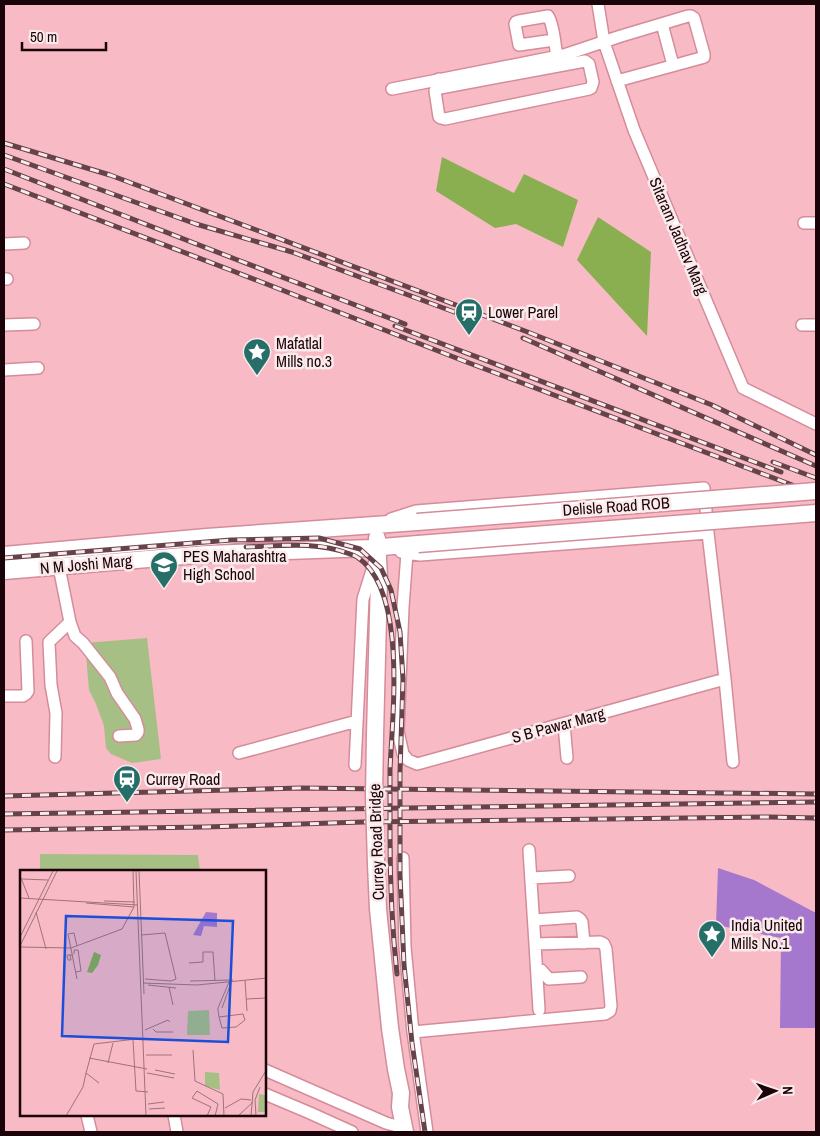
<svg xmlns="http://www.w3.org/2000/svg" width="820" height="1136" viewBox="0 0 820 1136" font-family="'Archivo Narrow',sans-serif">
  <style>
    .green { fill: #a6bf85 }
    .forest { fill: #89af50 }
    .water { fill: #a578cd }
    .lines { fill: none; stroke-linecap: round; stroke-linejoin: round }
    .minor-casing { stroke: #d58c9a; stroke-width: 14 }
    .secondary-casing { stroke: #d58c9a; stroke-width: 19 }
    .minor { stroke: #fff; stroke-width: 11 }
    .secondary { stroke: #fff; stroke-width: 16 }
    .rail-casing { stroke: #664249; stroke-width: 5 }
    .rail { stroke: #faeaec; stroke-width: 3; stroke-dasharray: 9; stroke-linecap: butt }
    .secondary-bridge-casing { stroke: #d58c9a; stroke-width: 19; stroke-linecap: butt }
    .secondary-bridge { stroke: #fff; stroke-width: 16 }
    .labels { text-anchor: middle; stroke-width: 5; stroke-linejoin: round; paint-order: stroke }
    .street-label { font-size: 16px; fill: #1b0409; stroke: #faeaec }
    .poi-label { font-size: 16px; fill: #1b0409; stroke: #faeaec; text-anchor: start }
    .inset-road { fill: none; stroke: #a0727a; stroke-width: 1 }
    .view { fill: #1d4ed8; fill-opacity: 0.15; stroke: #1d4ed8; stroke-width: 2.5 }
    .inset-edge { fill: none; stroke: #1b0409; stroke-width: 2.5 }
  </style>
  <rect width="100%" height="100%" fill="#f8bbc5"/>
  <path class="green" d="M147 638 161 759 132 763 111 754 106 748 104 726 96 704 89 690 85 643Z
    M40 854 198 855 200 871H40Z"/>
  <path class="forest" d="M442 157 514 193 524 174 578 200 563 247 516 224 495 228 436 191Z
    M598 217 651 252 647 336 577 260Z"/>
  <path class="water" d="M718 868 754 880 816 913V1028H780L781 938 716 925Z"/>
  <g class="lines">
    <g class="minor-casing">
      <path id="minor" d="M598 4 604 42 634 130 743 388 816 424
        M662 24 673 65
        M554 40 519 45 515 24 516 22 519 21 548 16C554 25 555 46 557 57
        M439 79 440 88 436 89 435 91 439 117 441 118 445 119 589 89 591 88 593 82 589 64 585 61 440 88
        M392 89 564 55 621 36 688 16H691L694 18 704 54V57L701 58 617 81
        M804 223H816
        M4 244 24 243
        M4 279H7
        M4 325 34 324
        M802 325H816
        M4 370 38 368
        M391 519 416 511 704 488 708 533 725 679 417 764 408 760 403 754 398 731 403 607 407 553
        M401 552 420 555 708 533
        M59 567 70 622 75 636 83 643 110 677 117 693 135 719 138 729V732L136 735 119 736
        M725 679 733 762
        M4 696H23L26 694 28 691 26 641
        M564 724 567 758
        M239 753 357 721
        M55 757 56 713 51 685 49 642 70 622
        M355 765 363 599 375 561
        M403 858 405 947 413 1032 427 1132
        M531 878 569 876
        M534 920 577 917 580 919 582 922 584 943
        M535 944 539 1010
        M537 968 541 970 549 979 581 977
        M413 1032 605 1014 610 1011 611 1006 606 949 604 944 600 942 535 944 529 850
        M265 1070 386 1123 404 1128
        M265 1094 310 1113 352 1132
        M87 1115 91 1132
        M174 1115 177 1132"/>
    </g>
    <g class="secondary-casing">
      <path id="secondary" d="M4 555 207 537 417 522
        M4 571 208 554 370 548 418 544
        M375 735 379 578 377 538
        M376 864 378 909 390 1028 396 1069 401 1093 400 1107 405 1132"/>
    </g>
    <use href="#minor" class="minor"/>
    <use href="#secondary" class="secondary"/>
    <g class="rail-casing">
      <path id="rail" d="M4 143 110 175 525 331 712 405 816 455
        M4 155 196 224 292 252 457 313
        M4 169 235 259 405 324
        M4 184 233 271 464 361 816 494
        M395 326 781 472
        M523 338 816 466
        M773 462 816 478
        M246 547C279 546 316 541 347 553 350 554 354 555 357 557 408 590 392 717 390 770 390 791 390 813 390 834 390 881 392 928 397 974
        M4 558 231 540 319 538 360 549 381 568 391 590 400 632 403 679 400 772V875L404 965 412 1043 425 1132
        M4 796 301 788 816 794
        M4 814 816 802
        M4 830 205 827 363 822 769 817 816 818"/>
    </g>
    <use href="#rail" class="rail"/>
    <g class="secondary-bridge-casing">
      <path id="secondary-bridge" d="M417 522 816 491
        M418 544 816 513
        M375 735 374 797 376 864"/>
    </g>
    <use href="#secondary-bridge" class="secondary-bridge"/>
  </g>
  <defs>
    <g id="station-pin" transform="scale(1.4375)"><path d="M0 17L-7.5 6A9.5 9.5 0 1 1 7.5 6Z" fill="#266f69" stroke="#faeaec"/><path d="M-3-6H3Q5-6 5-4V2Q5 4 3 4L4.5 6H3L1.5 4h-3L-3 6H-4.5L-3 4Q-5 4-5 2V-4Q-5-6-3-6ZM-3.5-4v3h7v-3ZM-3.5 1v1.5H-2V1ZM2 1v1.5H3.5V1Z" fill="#fff"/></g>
    <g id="sight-pin" transform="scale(1.4375)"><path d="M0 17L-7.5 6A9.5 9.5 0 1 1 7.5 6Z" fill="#266f69" stroke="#faeaec"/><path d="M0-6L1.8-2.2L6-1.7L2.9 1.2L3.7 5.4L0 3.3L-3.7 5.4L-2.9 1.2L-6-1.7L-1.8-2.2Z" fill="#fff"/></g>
    <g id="school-pin" transform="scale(1.4375)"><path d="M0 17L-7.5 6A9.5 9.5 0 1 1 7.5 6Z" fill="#266f69" stroke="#faeaec"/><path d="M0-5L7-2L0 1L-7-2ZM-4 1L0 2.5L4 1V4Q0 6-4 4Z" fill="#fff"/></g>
  </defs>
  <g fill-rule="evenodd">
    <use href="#station-pin" x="469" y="312"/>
    <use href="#sight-pin" x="257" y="352"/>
    <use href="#school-pin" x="164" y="565"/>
    <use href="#station-pin" x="127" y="779"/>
    <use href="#sight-pin" x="712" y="934"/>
  </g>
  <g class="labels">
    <g class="street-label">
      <text transform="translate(679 236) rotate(67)" y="6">Sitaram Jadhav Marg</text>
      <text transform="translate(616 506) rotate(-4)" y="6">Delisle Road ROB</text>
      <text transform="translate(86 564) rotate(-5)" y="6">N M Joshi Marg</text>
      <text transform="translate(558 725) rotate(-15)" y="6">S B Pawar Marg</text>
      <text transform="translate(376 842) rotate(-92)" y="6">Currey Road Bridge</text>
    </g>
    <g class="poi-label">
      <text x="488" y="318">Lower Parel</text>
      <text x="276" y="349">Mafatlal<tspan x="276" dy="18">Mills no.3</tspan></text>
      <text x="183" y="562">PES Maharashtra<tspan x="183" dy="18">High School</tspan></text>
      <text x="146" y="785">Currey Road</text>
      <text x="731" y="931">India United<tspan x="731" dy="18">Mills No.1</tspan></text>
    </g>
  </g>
  <g transform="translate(20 870)">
    <rect width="246" height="246" fill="#f8bbc5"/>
    <path d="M189 140 190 165H167L168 141ZM185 202 199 203 200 220 185 216ZM239 224 246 225V242H238Z" fill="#a6bf85"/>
    <path d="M74 82 81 85 78 95 72 103 67 102Z" fill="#89af50"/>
    <path d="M186 42 197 43V57L184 56 181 66 173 65Z" fill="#a578cd"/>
    <path class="inset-road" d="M116 1 126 246M119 1 124 124M1 8 9 28M2 9 28 10M0 28 118 35M84 31 115 32M66 33 114 37M16 42 26 79M121 65 145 63 156 109 151 111 125 109M0 67 33 1M0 76 37 1M57 76 54 63 48 64 57 109M0 77 51 78 102 59 114 37 113 1M54 84V80H58L61 101 56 102M50 85 51 90H48L47 86V85H53M169 93 183 92V82H193L195 111M225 110 227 141M170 111 213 110M123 113 177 115 247 108M128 115 156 118M149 117 153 135M226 129 247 128M202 138 211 113M199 147 223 144 225 150 216 157 202 158 199 147 198 140V138L209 112M133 159 136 162H153M125 160 148 150 150 152M113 170 116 221 128 222M173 180 175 211 203 224 204 246M126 185H152M69 188 127 199M88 193 93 173M135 200 155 204M127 203 154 208M79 213 66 203 74 174 116 169 157 170M128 234 144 232M205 238 221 229 231 230M129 239 145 238M46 246 63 217 66 203M187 246 191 237 172 228 177 221 198 234 195 246M218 246 233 232M231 246 233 222 247 199M236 246 235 230 240 217"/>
    <path class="view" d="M46 46 213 51 208 172 42 166Z"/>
    <rect width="246" height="246" class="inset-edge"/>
  </g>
  <rect width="820" height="1136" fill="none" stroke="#1b0409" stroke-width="10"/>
  <g transform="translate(775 1091) rotate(88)" stroke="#faeaec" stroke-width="4" paint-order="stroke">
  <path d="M0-4L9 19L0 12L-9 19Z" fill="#1b0409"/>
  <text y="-8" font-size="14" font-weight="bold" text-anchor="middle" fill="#1b0409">N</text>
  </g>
  <path d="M22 42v8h84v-8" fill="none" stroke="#1b0409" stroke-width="2.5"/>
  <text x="30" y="42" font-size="15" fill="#1b0409" stroke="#faeaec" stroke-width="4" paint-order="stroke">50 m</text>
</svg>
